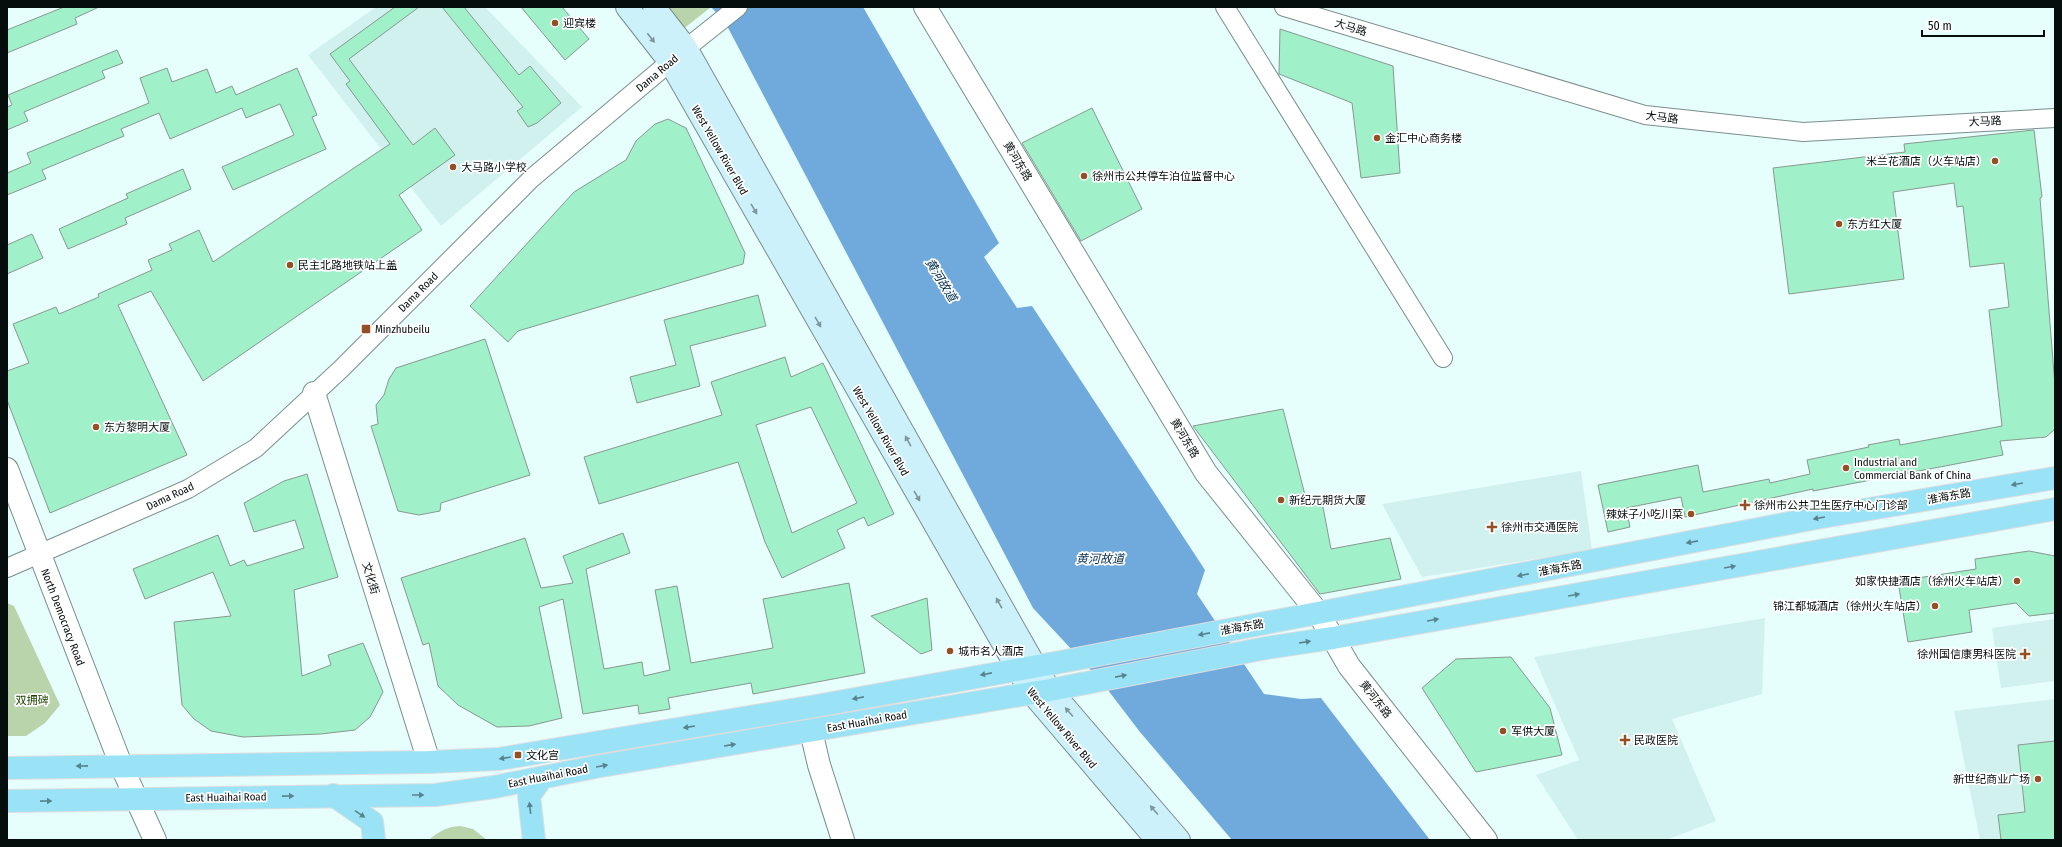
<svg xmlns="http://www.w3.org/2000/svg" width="2062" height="847" viewBox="0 0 2062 847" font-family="'Fira Sans Condensed','Noto Sans SC',sans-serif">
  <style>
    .built { fill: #d1f1ef }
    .green { fill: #b9d3ab }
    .water { fill: #70a9dc }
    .building { fill: #a0f0c9; stroke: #889990; fill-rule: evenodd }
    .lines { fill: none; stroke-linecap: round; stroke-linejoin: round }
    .minor-casing { stroke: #798e8d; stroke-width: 20 }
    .tertiary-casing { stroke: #798e8d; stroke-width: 24 }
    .secondary-casing { stroke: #798e8d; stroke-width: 24 }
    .primary-casing { stroke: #dcdddd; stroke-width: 24 }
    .minor { stroke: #fff; stroke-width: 18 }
    .tertiary { stroke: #fff; stroke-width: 22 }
    .secondary { stroke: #ccf1fb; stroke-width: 22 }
    .primary { stroke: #9ae3f7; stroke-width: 22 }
    .oneway { fill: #7d969c }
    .oneway2 { fill: #57838e }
    .poi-dot { fill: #945024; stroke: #fff; stroke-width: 1.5 }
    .labels { text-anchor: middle; stroke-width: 3.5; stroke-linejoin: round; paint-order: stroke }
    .poi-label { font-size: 11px; fill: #060d0d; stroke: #fff; text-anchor: start }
    .street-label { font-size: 11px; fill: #060d0d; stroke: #fff }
    .park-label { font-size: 11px; fill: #1e4100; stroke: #fff }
    .water-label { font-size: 12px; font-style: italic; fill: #002d4e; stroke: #fff }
  </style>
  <rect width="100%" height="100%" fill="#e6fefc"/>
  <path class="built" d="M376 7H485L582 107 441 226 308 55Z
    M1581 471 1592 550 1422 577 1382 504Z
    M1765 618 1762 694 1672 719 1716 821 1666 840H1578L1536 775 1579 760 1534 657Z
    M2055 619V688L2054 681 2001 688 1992 628Z
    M2055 699V840H1980L1954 711Z"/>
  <path class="green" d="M664 7H711L682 30Z
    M7 603 14 606 60 705 45 723 26 736H7Z
    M460 826 473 829 487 840H429C439 831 447 827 460 826Z"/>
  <path class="water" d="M711 7H863L999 243 984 257 1017 308 1032 306 1205 570 1197 594 1264 694 1301 699 1321 698 1430 840H1232L1140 732 1101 681 1033 608 725 22Z"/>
  <path class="building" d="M64 7H99L75 18 77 24 7 53V30Z
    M395 7H419L349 59 413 145 435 128 455 155 399 195 422 230 203 381 151 291 118 305 187 455 50 513 7 400V371L29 363 13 324 56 307 59 314 99 297 98 294 152 270 148 260 172 250 169 244 199 230 213 262 390 144 346 84 350 81 330 54Z
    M442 7H464L519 75 530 66 561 103 537 123 528 127 517 111 523 107Z
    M521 7H562L589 39 565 60Z
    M1280 29 1393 66 1400 173 1361 178 1352 103 1279 74Z
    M117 50 123 63 102 71 105 78 24 112 28 121 7 130V107L12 105 8 95Z
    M167 68 172 82 207 69 216 93 232 86 236 95 297 68 317 115 312 117 326 149 233 190 222 167 294 135 280 104 246 118 242 108 170 139 159 113 121 129 124 136 42 170 46 179 7 195V173L31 163 27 153 149 103 140 78Z
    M1092 108 1142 209 1081 241 1022 143Z
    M668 119 686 128 745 253 743 264 518 331 508 342 470 306 574 192 626 160 636 141 655 124Z
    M2034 130 2042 197 2040 198 2055 386V429L2046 437 2000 441 2003 455 1813 491V489L1685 517 1681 497 1626 508 1630 527 1608 532 1598 485 1698 465 1703 492 1769 479 1770 483 1810 474 1807 460 1869 447 1868 445 1899 439 1900 445 2002 426 1989 310 2009 307 2004 263 1970 267 1963 206 1957 207 1954 183 1893 192 1904 279 1789 294 1773 168 1905 152 1904 144Z
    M183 169 191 189 125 218 127 224 68 249 59 229 128 198 126 194Z
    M32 234 43 258 7 274V245Z
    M758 295 766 326 690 346 700 386 637 403 630 377 676 365 664 320Z
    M485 339 530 475 441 503 440 511 419 515 398 511 371 426 378 424 376 405 384 395 389 379 396 368Z
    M785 357 791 377 823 363 894 514 868 526 864 517 837 530 845 548 782 578 765 542 738 462 599 504 584 457 722 415 711 382ZM811 407 857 503 792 533 756 425Z
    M1283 409 1306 499 1322 502 1331 549 1390 538 1401 579 1320 594 1193 426Z
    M307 474 338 577 294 590 302 676 331 665 328 655 363 643 383 692 370 717 355 730 321 734 243 737 211 731 194 719 182 705 174 622 231 616 213 572 145 599 133 569 218 535 230 566 244 560 247 566 304 548 295 520 254 532 244 503 284 481Z
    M623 533 630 553 586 569 604 669 642 662 644 676 670 670 655 590 677 586 691 663 773 648 763 599 849 583 865 673 753 694 751 683 668 698 670 709 639 714 638 705 583 714 563 599 539 607 562 718 529 726 497 727 458 705 438 686 429 643 423 645 401 578 525 538 541 588 573 583 563 556Z
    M2029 551 2055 556V613L2029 616 2016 603 1969 610 1972 632 1908 642 1898 581 1976 569 1975 559Z
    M927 598 932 650 921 654 871 616Z
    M1511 657 1550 708 1562 755 1476 772 1422 688 1456 659Z
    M2055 741V840H2001L1998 815 2025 812 2018 745Z"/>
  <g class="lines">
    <g class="minor-casing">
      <path id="minor" d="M1225 7 1443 358
        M1284 7 1645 115 1803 132 2055 118
        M694 42 738 7
        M7 568 188 489 256 448 341 369 532 178 670 62"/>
    </g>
    <g class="tertiary-casing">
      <path id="tertiary" d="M925 7 1206 473 1319 614 1349 666 1486 840
        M314 393 429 762
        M7 469 121 765 155 840
        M811 731 819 765 843 840"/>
    </g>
    <g class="secondary-casing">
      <path id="secondary" d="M627 7 670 62 1031 692 1157 840
        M654 7 686 48 1035 666 1050 690 1179 840"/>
    </g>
    <g class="primary-casing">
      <path id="primary" d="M7 768 429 762 499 759 816 706 1066 661 1816 518 2055 478
        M333 795 372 822 374 840
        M7 801 435 795 494 787 595 767 1050 690 1266 648 1333 638 2055 509
        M534 840 529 796 541 779"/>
    </g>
    <use href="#minor" class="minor"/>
    <use href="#tertiary" class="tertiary"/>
    <use href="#secondary" class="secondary"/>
    <use href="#primary" class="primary"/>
  </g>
  <defs><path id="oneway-solid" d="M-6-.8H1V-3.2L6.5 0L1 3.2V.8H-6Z"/></defs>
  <g class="oneway">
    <use href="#oneway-solid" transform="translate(651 38) rotate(52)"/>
    <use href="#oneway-solid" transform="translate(754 209) rotate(60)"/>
    <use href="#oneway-solid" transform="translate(818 322) rotate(60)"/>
    <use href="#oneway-solid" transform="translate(908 441) rotate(-119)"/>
    <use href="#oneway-solid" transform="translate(917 496) rotate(60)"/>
    <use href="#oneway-solid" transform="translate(999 603) rotate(-119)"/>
    <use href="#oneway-solid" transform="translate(1069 712) rotate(-131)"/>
    <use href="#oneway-solid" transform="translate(1154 810) rotate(-131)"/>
  </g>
  <g class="oneway2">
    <use href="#oneway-solid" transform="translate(2017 484) rotate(170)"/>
    <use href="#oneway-solid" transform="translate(1819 518) rotate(170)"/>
    <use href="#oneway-solid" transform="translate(1692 542) rotate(169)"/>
    <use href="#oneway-solid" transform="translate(1730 567) rotate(-10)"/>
    <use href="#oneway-solid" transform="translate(1523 575) rotate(169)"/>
    <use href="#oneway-solid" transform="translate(1574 595) rotate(-10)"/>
    <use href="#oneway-solid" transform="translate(1433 620) rotate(-10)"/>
    <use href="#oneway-solid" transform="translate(1204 634) rotate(169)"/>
    <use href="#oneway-solid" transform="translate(1305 642) rotate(-9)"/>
    <use href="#oneway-solid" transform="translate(986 674) rotate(169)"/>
    <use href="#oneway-solid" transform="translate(1121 676) rotate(-11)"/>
    <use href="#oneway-solid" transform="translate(858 698) rotate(169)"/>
    <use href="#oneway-solid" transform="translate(689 727) rotate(171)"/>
    <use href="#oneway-solid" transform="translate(730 745) rotate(-9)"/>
    <use href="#oneway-solid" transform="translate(505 758) rotate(171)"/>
    <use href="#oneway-solid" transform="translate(82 766) rotate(179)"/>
    <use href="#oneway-solid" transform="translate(602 766) rotate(-10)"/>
    <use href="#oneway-solid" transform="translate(418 795)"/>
    <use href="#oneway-solid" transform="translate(288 796) rotate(-1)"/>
    <use href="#oneway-solid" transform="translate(46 801) rotate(-1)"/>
    <use href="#oneway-solid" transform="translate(530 808) rotate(-97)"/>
    <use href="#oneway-solid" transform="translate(360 814) rotate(34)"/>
  </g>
  <g class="poi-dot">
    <circle cx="555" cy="23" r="4"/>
    <circle cx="1377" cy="138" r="4"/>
    <circle cx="1995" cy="161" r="4"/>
    <circle cx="453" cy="167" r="4"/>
    <circle cx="1084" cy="176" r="4"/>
    <circle cx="1839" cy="224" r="4"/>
    <circle cx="290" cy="265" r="4"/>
    <rect x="361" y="324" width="10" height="10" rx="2"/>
    <circle cx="96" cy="427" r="4"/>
    <circle cx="1846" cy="468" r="4"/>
    <circle cx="1281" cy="500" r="4"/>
    <path d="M1743 499h4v4h4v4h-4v4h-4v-4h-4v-4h4z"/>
    <circle cx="1691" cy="514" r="4"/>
    <path d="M1490 521h4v4h4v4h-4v4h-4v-4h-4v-4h4z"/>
    <circle cx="2017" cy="581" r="4"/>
    <circle cx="1935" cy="606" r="4"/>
    <circle cx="950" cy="651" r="4"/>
    <path d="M2023 648h4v4h4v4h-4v4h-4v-4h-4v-4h4z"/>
    <circle cx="1503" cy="731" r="4"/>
    <path d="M1623 734h4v4h4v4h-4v4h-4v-4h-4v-4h4z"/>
    <rect x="514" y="751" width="8" height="8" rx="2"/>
    <circle cx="2038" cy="779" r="4"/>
  </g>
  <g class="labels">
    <g class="poi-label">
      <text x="563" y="27">迎宾楼</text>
      <text x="1385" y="142">金汇中心商务楼</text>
      <text x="1987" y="165" text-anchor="end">米兰花酒店（火车站店）</text>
      <text x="461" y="171">大马路小学校</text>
      <text x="1092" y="180">徐州市公共停车泊位监督中心</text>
      <text x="1847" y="228">东方红大厦</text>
      <text x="298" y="269">民主北路地铁站上盖</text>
      <text x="375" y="333">Minzhubeilu</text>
      <text x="104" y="431">东方黎明大厦</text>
      <text x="1854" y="466">Industrial and<tspan x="1854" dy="13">Commercial Bank of China</tspan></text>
      <text x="1289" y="504">新纪元期货大厦</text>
      <text x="1754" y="509">徐州市公共卫生医疗中心门诊部</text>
      <text x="1683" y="518" text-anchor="end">辣妹子小吃川菜</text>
      <text x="1501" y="531">徐州市交通医院</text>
      <text x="2009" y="585" text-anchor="end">如家快捷酒店（徐州火车站店）</text>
      <text x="1927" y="610" text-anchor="end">锦江都城酒店（徐州火车站店）</text>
      <text x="958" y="655">城市名人酒店</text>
      <text x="2016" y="658" text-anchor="end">徐州国信康男科医院</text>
      <text x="1511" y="735">军供大厦</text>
      <text x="1634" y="744">民政医院</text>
      <text x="526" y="759">文化宫</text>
      <text x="2030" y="783" text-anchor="end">新世纪商业广场</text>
    </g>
    <g class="street-label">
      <text transform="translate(1351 27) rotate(17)" y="4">大马路</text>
      <text transform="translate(657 73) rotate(-40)" y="4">Dama Road</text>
      <text transform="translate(1662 117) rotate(7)" y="4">大马路</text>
      <text transform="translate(1985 121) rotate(-3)" y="4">大马路</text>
      <text transform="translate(720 150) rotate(60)" y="4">West Yellow River Blvd</text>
      <text transform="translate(1018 161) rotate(59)" y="4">黄河东路</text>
      <text transform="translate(418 292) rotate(-45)" y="4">Dama Road</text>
      <text transform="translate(881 431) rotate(60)" y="4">West Yellow River Blvd</text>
      <text transform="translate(1185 438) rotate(59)" y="4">黄河东路</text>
      <text transform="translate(170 496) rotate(-25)" y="4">Dama Road</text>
      <text transform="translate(1949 496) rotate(-10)" y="4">淮海东路</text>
      <text transform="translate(1560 568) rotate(-11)" y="4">淮海东路</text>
      <text transform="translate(371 578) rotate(73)" y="4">文化街</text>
      <text transform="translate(63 617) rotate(69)" y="4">North Democracy Road</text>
      <text transform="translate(1242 627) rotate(-10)" y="4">淮海东路</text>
      <text transform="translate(1376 699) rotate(52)" y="4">黄河东路</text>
      <text transform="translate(867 721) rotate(-10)" y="4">East Huaihai Road</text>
      <text transform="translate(1062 728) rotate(50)" y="4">West Yellow River Blvd</text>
      <text transform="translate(548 776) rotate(-11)" y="4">East Huaihai Road</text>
      <text transform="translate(226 797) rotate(-1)" y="4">East Huaihai Road</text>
    </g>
    <g class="park-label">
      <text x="32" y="704">双拥碑</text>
    </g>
    <g class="water-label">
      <text transform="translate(941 280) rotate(58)" y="4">黄河故道</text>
      <text x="1100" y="563">黄河故道</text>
    </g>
  </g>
  <rect width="2062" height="847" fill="none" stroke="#060d0d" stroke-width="16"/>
  <path d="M1922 30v6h122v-6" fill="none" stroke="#060d0d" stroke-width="2"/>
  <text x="1928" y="30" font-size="12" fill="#060d0d" stroke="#ffffff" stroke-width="3" paint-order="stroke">50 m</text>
</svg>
